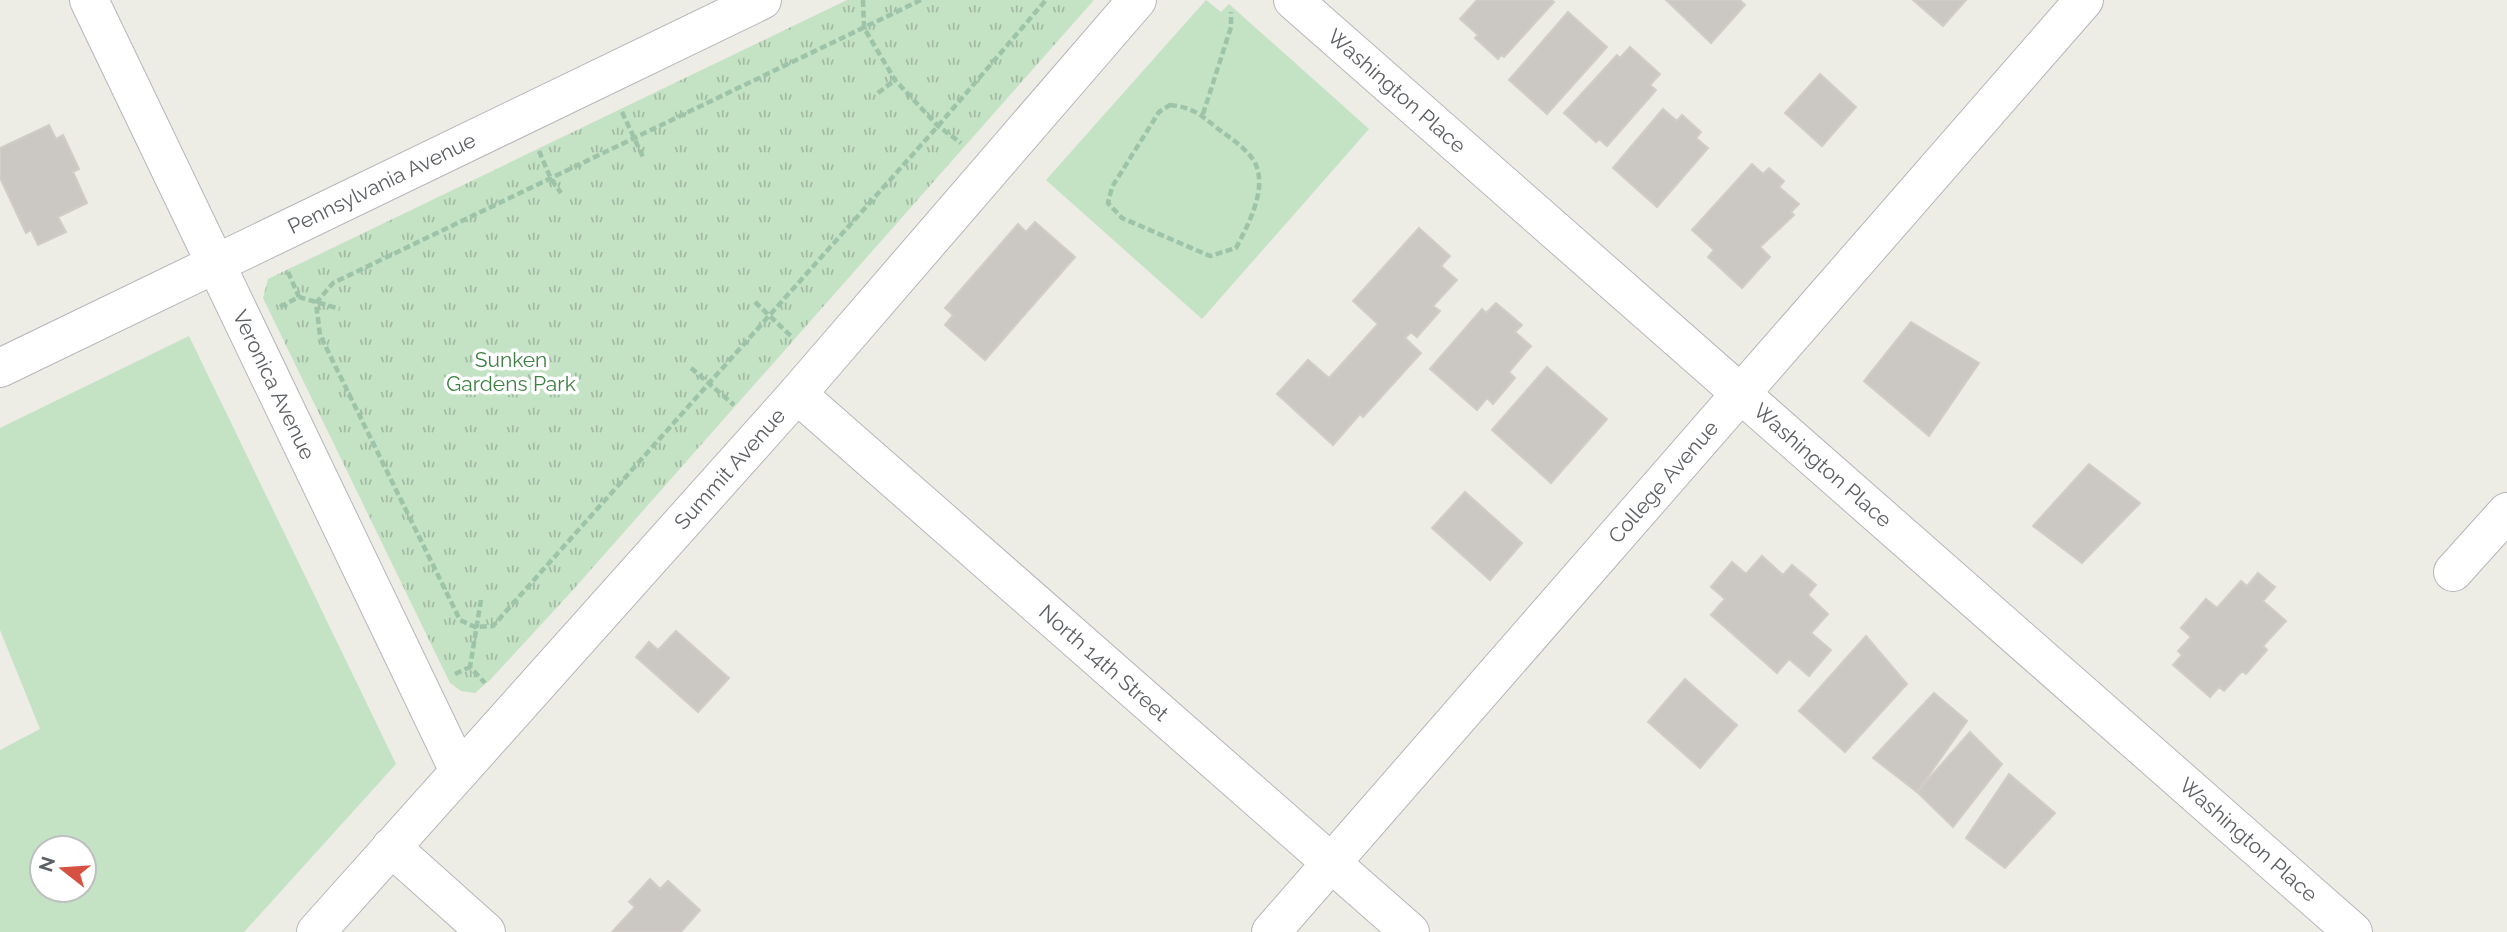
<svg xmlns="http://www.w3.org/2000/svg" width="2507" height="932" viewBox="0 0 2507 932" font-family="Raleway,sans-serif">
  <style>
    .grass { fill: #c4e2c4; fill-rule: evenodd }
    .park { fill: url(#park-tufts) }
    .building { fill: #cbc8c3; stroke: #d1cdc4; stroke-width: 2 }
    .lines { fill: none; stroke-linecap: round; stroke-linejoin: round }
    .minor-casing { stroke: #b5b6ba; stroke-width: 40 }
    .path { stroke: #9dc3a9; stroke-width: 4.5; stroke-dasharray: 7 3.5; stroke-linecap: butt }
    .minor { stroke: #fff; stroke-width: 38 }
    .labels { text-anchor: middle; stroke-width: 7; stroke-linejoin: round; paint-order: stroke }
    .street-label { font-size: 21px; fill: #5c5f63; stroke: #fff }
    .park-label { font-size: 21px; fill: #3e8043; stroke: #fff }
  </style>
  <defs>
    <pattern id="park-tufts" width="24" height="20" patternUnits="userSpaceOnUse" patternTransform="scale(1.75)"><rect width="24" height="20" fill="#c4e2c4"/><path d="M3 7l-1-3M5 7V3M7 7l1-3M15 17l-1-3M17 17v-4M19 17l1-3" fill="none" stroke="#a2baa3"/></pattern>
  </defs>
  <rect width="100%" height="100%" fill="#edece5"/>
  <path class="grass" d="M1206 0 1221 12 1229 4 1369 129 1202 319 1046 180Z
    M189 336 396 764 244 932H0V750L40 729 0 630V428ZM42 848H84V890H42Z"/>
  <path class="park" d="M847 0H1094L572 591 490 680 475 693 461 691 450 683 263 298 268 279Z"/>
  <path class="building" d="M1477 0H1551L1554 2 1504 57 1501 55 1498 59 1475 38 1478 35 1460 19Z
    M1666 0H1740L1745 5 1711 43Z
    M1913 0H1966L1943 26Z
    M1568 12 1607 47 1547 114 1509 80Z
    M1630 47 1660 74 1650 85 1656 90 1607 146 1599 139 1596 142 1564 113 1617 55 1620 58Z
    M1820 74 1856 107 1822 146 1785 113Z
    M1663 109 1677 121 1682 115 1701 132 1696 138 1708 148 1657 207 1613 168Z
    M49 125 56 139 63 135 79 169 73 172 87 203 58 217 66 232 38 245 31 230 26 233 0 178V148Z
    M1752 164 1763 174 1769 168 1784 181 1779 187 1799 204 1791 212 1794 215 1760 247 1770 257 1742 288 1708 257 1714 250 1692 230Z
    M1035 222 1075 257 985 360 945 325 953 315 945 308 1018 224 1026 232Z
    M1419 228 1450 256 1441 266 1457 280 1433 306 1440 311 1417 337 1411 332 1405 338 1421 353 1363 417 1360 414 1333 445 1277 394 1308 360 1329 378 1378 324 1353 301Z
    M1496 303 1522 325 1515 332 1531 346 1509 372 1515 378 1493 404 1487 398 1477 410 1430 369 1482 309 1486 313Z
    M1911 322 1979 363 1929 436 1864 381Z
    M1547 367 1607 419 1551 483 1492 430Z
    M2089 464 2140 503 2082 563 2033 526Z
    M1465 492 1522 543 1490 580 1432 528Z
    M1762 556 1783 575 1792 565 1816 585 1808 595 1828 614 1811 633 1831 650 1809 676 1789 659 1777 673 1711 615 1725 599 1711 587 1732 562 1746 574Z
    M2258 573 2275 587 2263 601 2286 621 2263 646 2267 650 2246 674 2242 671 2224 691 2219 687 2210 697 2173 665 2182 655 2178 651 2191 637 2181 628 2206 599 2217 608 2241 581 2247 586Z
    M676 631 729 678 698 712 636 657 649 642 658 650Z
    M1866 636 1907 684 1845 752 1799 711Z
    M1685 679 1737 725 1700 768 1648 722Z
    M1934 693 1967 721 1917 792 1873 758Z
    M1970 732 2002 764 1953 827 1917 792Z
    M2009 774 2055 813 2005 868 1966 838Z
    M650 879 660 889 668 881 700 910 681 932H612L635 907 629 902Z"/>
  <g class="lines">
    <g class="minor-casing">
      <g id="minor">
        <path id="s1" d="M89 0 459 771"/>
        <path id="s2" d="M1293 0 2353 932"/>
        <path id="s3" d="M0 368 762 0"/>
        <path id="s4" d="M797 394 1410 932"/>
        <path d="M2453 572 2507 512"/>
        <path d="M391 847 486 932"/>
        <path id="s5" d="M316 932 797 394 1137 0"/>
        <path id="s6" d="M1271 932 2084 0"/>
      </g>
    </g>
    <path class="path" d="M863 0 864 28 895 80 938 126 961 143
      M921 0 333 283 316 303 320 335 460 620 475 627 493 626 938 126 1046 0
      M878 93 895 80
      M1170 105C1192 107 1201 115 1217 128 1230 138 1245 147 1254 161 1269 187 1248 225 1236 248L1210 256 1122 218 1108 203 1112 187 1159 112Z
      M622 112 643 157
      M1203 114 1231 27V12
      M539 151 551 179 561 193
      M288 272 299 297
      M755 302 793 338
      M280 307 299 297 340 309
      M691 368 734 405
      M481 600 470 667 485 683
      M455 674 470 667"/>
    <use href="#minor" class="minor"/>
  </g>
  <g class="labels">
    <g class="street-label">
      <text dy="7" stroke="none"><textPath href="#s2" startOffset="138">Washington Place</textPath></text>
      <text dy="7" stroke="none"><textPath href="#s3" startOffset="424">Pennsylvania Avenue</textPath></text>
      <text dy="7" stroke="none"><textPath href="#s1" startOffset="427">Veronica Avenue</textPath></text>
      <text dy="7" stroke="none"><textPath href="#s2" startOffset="705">Washington Place</textPath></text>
      <text dy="7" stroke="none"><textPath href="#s5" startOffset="621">Summit Avenue</textPath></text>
      <text dy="7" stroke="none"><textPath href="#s6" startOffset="597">College Avenue</textPath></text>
      <text dy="7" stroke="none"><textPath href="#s4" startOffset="408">North 14th Street</textPath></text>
      <text dy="7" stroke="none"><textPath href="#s2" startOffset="1272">Washington Place</textPath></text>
    </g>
    <g class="park-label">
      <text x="511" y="367">Sunken<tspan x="511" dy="24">Gardens Park</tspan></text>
    </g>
  </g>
  <g transform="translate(63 869) rotate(287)"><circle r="33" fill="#ffffff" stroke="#bebfc1" stroke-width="2"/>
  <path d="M0-5L12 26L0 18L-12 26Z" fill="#d65142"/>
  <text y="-10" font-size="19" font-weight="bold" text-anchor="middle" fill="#5c5f63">N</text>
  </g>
</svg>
